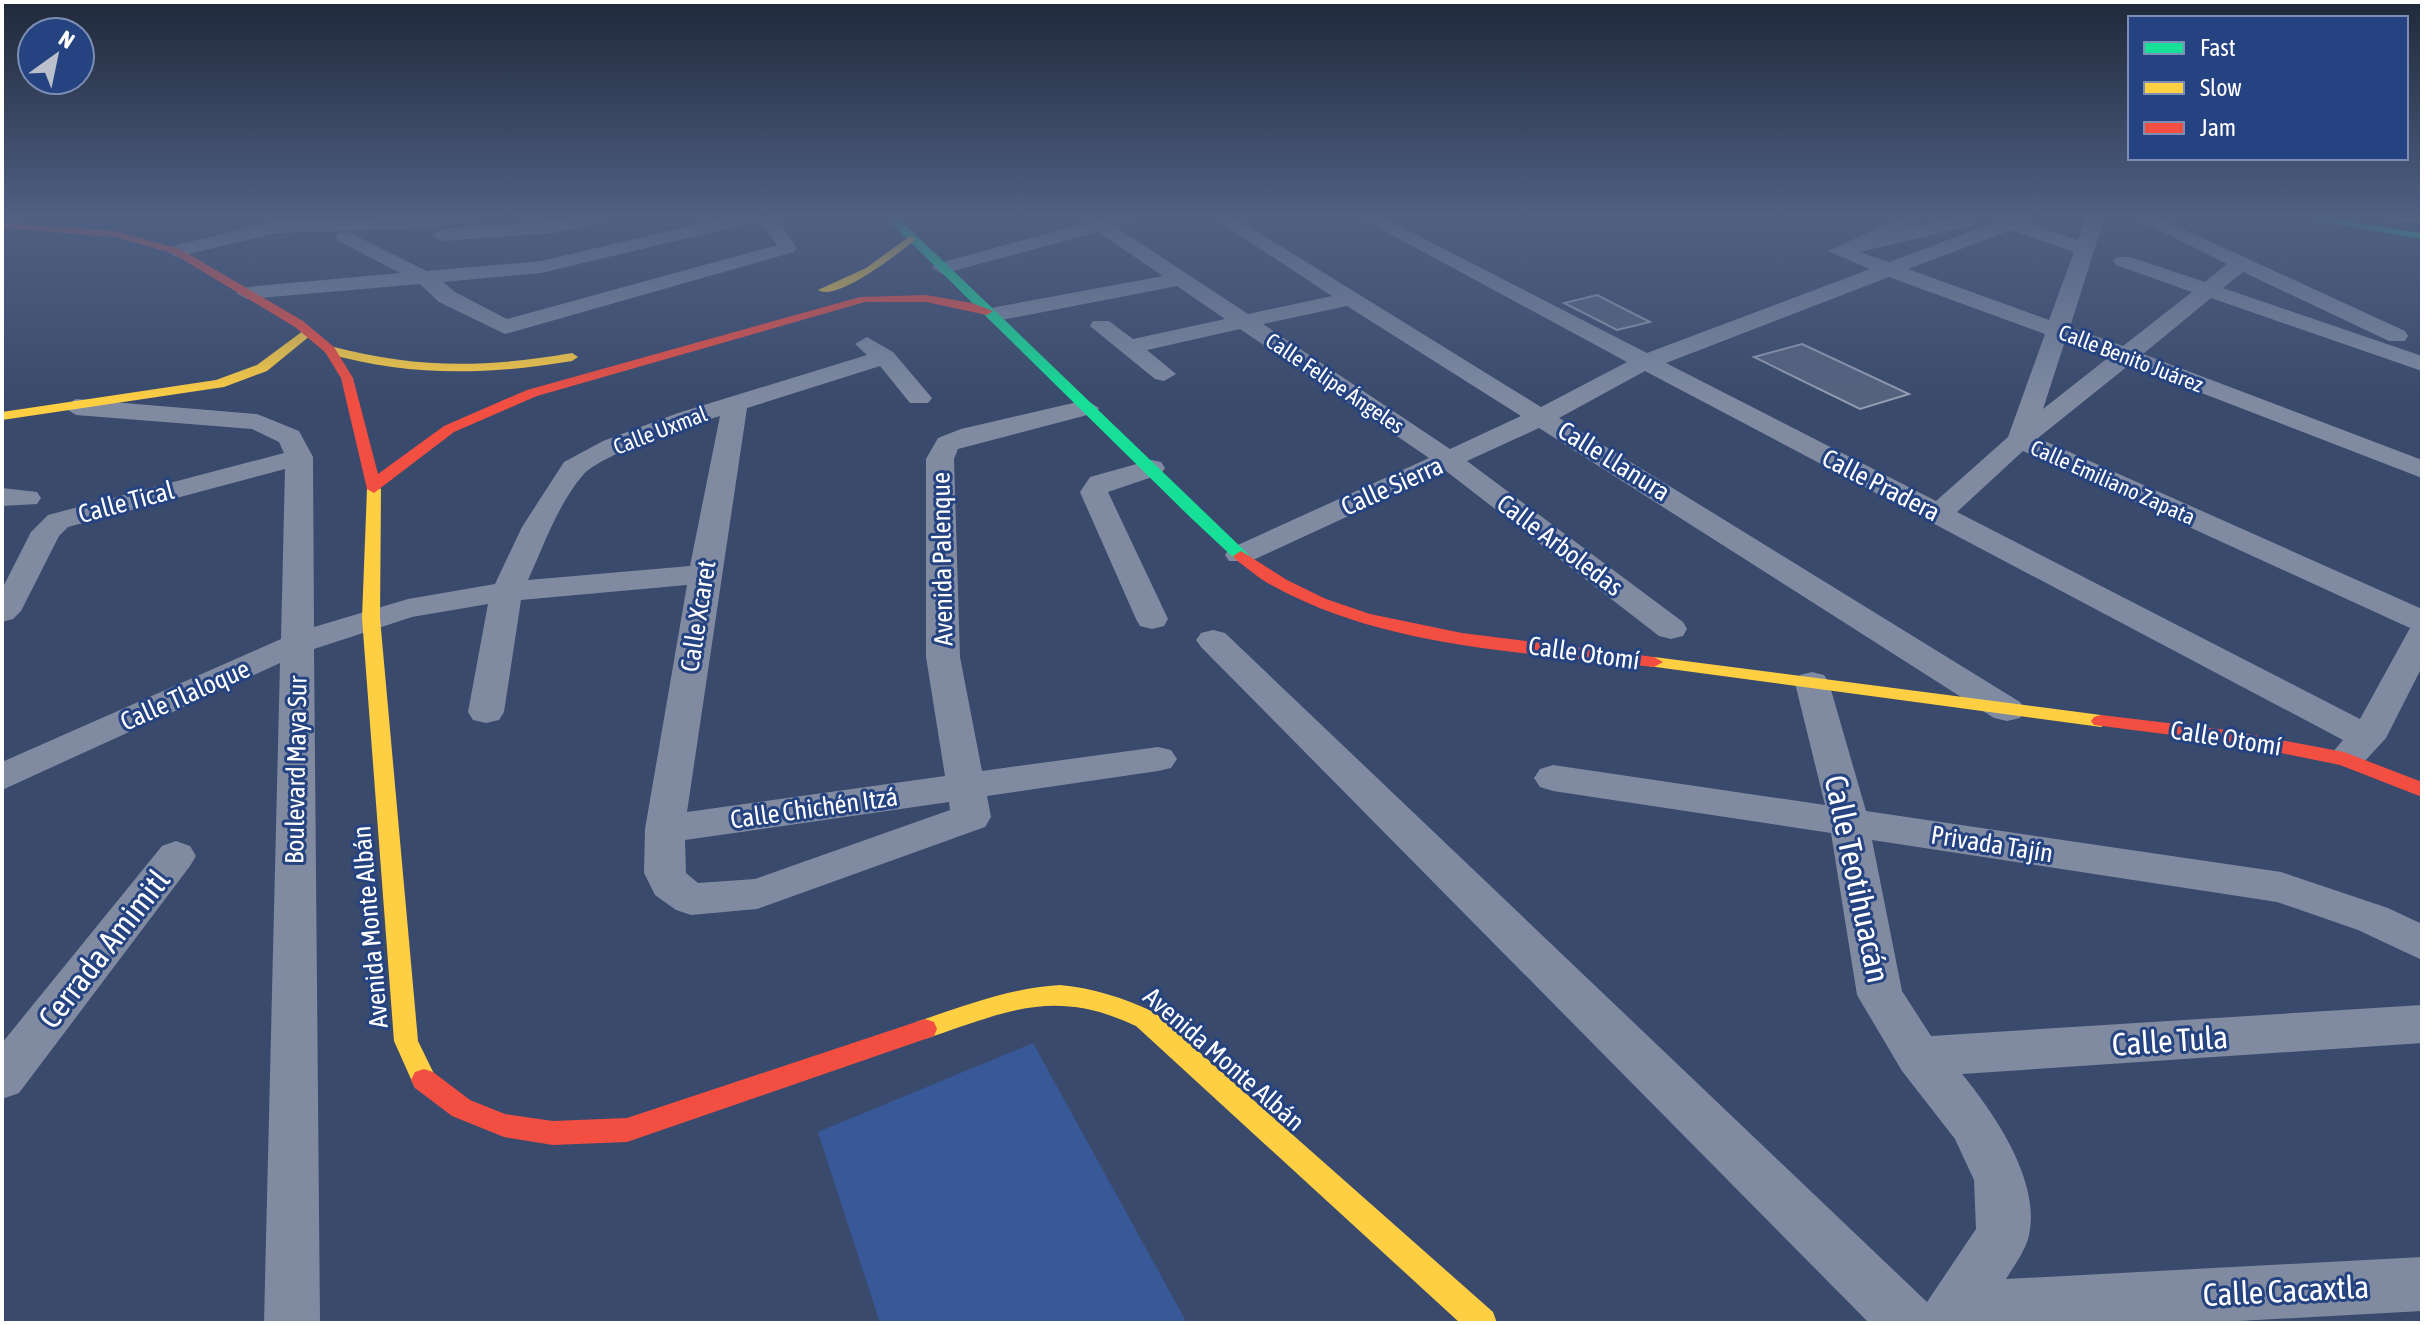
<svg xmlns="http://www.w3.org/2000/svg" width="2424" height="1325" viewBox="0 0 2424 1325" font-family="'Asap Condensed',sans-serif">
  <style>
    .green { fill: #395898 }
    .building { fill: #55627e; stroke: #939cb1; stroke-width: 2 }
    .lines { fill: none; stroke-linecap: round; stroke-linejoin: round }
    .street { fill: #808ba2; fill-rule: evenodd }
    .fast { fill: #16e098; fill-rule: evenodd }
    .slow { fill: #ffcf43; fill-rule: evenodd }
    .jam { fill: #f24e42; fill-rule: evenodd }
    .labels { text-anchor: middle; stroke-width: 6; stroke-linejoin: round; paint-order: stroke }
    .far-street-label { font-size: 22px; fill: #fff; stroke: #254281 }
    .street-label { font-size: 26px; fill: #fff; stroke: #254281 }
    .near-street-label { font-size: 32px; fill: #fff; stroke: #254281 }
  </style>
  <rect width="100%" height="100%" fill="#3a4a6c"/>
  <path class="green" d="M1033 1043 1187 1323H880L818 1132Z"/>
  <path class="building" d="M1597 295 1650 322 1617 330 1564 303Z
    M1802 344 1909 394 1860 409 1754 357Z"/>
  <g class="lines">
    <path class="street" d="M478 216 476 220 432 228 276 233 176 257 166 251 169 247 276 221Z
      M578 216H613L611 220 553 233 442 241 432 235 442 229 553 221Z
      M732 216H775L797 248 794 252 505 334 439 302 420 284 247 299 236 293 247 287 400 273 339 241 336 237 339 233 346 231 427 271 541 261ZM759 221 777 245 507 319 455 292 443 282 541 273Z
      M1112 216H1143L1116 227 1248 314 1332 296 1210 216H1232L1541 407 1627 362 1357 216H1380L1647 353 1870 269 1828 251 1904 216H1929L1905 229 1963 216 1976 221 1973 225 1860 252 1889 262 1993 223 1992 216H2038L2028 223 2078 240 2087 216H2105L2070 327 2123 346 2192 292 2116 265 2113 261 2116 257H2130L2205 282 2227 264 2131 216H2155L2405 331 2408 336 2405 341H2389L2243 272 2223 288 2422 356V371L2211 298 2143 354 2422 460V478L2129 365 2038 438 2422 609V667L2386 738 2364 762 2351 765 2338 762 2332 753 2343 740 1645 371 1559 418 2020 702 2025 710 2020 718 2007 721 1994 718 1539 428 1467 461 1683 622 1687 629 1683 636 1671 639 1659 636 1446 471 1251 561H1229L1225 555 1229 549 1429 458 1240 329 1147 350 1176 374 1164 381 1155 379 1090 326 1093 321H1109L1133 339 1225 319 1177 286 996 321 988 319 985 314 988 309 996 307 1163 276 1098 232 942 274 932 268 935 264ZM2011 230 2074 252 2049 320 1908 269ZM1889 277 2045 334 2008 437 1936 501 1666 363ZM1347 306 1521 416 1450 449 1263 324ZM2065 341 2109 357 2043 409ZM2023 451 2410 628 2360 719 1957 512Z
      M867 337 893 352 932 398 928 403H910L880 366 747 408 687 812 945 776 926 657V459L938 438 961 429 1086 400 1099 408 1095 413 958 449 954 459 960 657 982 771 1158 747 1171 750 1177 759 1171 768 1158 771 987 796 991 817 985 827 757 909 691 915 676 910 655 895 644 873 645 829 687 585 521 600 504 712 499 720 486 723 473 720 468 712 488 604 412 617 314 649 320 1323H264L280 663 2 790V762L281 639 285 469 68 527 59 536 21 611 13 619 2 622V589L31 532 48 515 284 453 279 442 252 429 76 415 63 407 76 399 257 414 299 431 313 457 314 627 408 599 495 584 522 527 564 462 603 441 678 413 867 355 855 344ZM720 416 690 566 528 580C544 545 558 504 583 475 603 453 689 426 720 416ZM949 802 950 810 755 879 698 883 686 873 685 840Z
      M1151 460 1161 462 1165 468 1161 474 1108 492 1168 619 1164 626 1152 629 1140 626 1136 619 1080 492 1090 477Z
      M2 488 37 492 41 498 37 504 2 506Z
      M1213 630 1225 633 1927 1302 1976 1229 1974 1180 1955 1139 1902 1071 1857 995 1831 833 1553 791 1540 787 1534 778 1540 769 1553 765 1825 805 1795 683 1800 675 1812 672 1824 675 1829 683 1866 811 2281 872 2388 908 2422 924V960L2358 930 2277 902 1872 840 1902 991 1931 1036 2422 1005V1043L1962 1074C1994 1113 2041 1181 2029 1235 2026 1250 2014 1266 2006 1279L2422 1257V1311L2203 1323H1869L1201 647 1196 640 1201 633Z
      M176 841 190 846 196 856 190 866 19 1093 2 1099V1043L162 846Z"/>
    <path class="fast" d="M884 216H895L937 255 1247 553 1249 556 1247 559H1235L1191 518Z
      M2291 216H2315L2422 233V239Z"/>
    <path class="slow" d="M2382 216 2422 218V224L2387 219Z
      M910 236 915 239 914 241C897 254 837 302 818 290L866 268Z
      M307 328 311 329V335L267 371 224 387 2 420V412L216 380 257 365Z
      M330 346C418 369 483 368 572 353L578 357 572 361C487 375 409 377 326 353L324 350Z
      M374 485 381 489 380 618 418 1041 437 1080 433 1088 424 1091 415 1088 394 1041 362 618 367 489Z
      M1654 657 2101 715 2111 721 2101 727 1648 666 1645 662 1648 658Z
      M1060 985C1094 988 1123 998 1154 1012L1493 1312 1497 1323H1460L1136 1026C1053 987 1006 1012 925 1039L916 1036 913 1029 916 1022C964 1006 1010 988 1060 985Z"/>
    <path class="jam" d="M2 222 116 231 180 249 303 321 334 347 353 378 378 474 444 426 527 390 860 297 926 295 972 303 993 311 987 315 926 302H865L537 396 454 432 374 493 367 489 341 378 325 352 295 327 172 253 115 237 2 228Z
      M1241 551 1287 580 1326 599 1370 614 1462 633 1654 657 1663 662 1654 667C1528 652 1389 649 1275 587 1261 580 1248 569 1235 559L1233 556Z
      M2101 715 2227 730 2344 752 2422 782V797L2340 765 2227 742 2094 725 2091 721 2094 717Z
      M925 1019 934 1022 937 1029 934 1036 627 1142 553 1145 504 1137 452 1116 415 1088 411 1080 415 1072 424 1069 433 1072 470 1100 505 1114 553 1121 627 1118Z"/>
  </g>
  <linearGradient id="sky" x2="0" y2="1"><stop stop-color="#20293b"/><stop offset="0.54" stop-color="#4f6083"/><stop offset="1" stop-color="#4f6083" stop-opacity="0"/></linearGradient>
  <rect width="2424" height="401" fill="url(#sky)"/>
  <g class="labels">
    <g class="far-street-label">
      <text transform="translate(2131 358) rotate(21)" y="8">Calle Benito Juárez</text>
      <text transform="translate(1335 383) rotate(34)" y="8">Calle Felipe Ángeles</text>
      <text transform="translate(660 430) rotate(-21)" y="8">Calle Uxmal</text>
      <text transform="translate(2113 482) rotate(24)" y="8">Calle Emiliano Zapata</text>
    </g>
    <g class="street-label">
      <text transform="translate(1614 461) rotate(32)" y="9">Calle Llanura</text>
      <text transform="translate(1881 485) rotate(27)" y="9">Calle Pradera</text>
      <text transform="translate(1392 486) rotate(-24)" y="9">Calle Sierra</text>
      <text transform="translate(126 502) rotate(-15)" y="9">Calle Tical</text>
      <text transform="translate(1560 545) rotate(37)" y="9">Calle Arboledas</text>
      <text transform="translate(942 559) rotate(-91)" y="9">Avenida Palenque</text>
      <text transform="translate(698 616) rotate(-81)" y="9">Calle Xcaret</text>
      <text transform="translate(1584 653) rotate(8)" y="9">Calle Otomí</text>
      <text transform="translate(185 695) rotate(-24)" y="9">Calle Tlaloque</text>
      <text transform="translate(2226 738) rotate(9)" y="9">Calle Otomí</text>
      <text transform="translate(296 770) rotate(-89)" y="9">Boulevard Maya Sur</text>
      <text transform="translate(814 808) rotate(-8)" y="9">Calle Chichén Itzá</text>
      <text transform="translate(1992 844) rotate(9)" y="9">Privada Tajín</text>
      <text transform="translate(370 927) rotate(-95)" y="9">Avenida Monte Albán</text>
      <text transform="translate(1224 1059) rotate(41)" y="9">Avenida Monte Albán</text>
    </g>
    <g class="near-street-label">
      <text transform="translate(1857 879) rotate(78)" y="11">Calle Teotihuacán</text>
      <text transform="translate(104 949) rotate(-52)" y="11">Cerrada Amimitl</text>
      <text transform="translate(2170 1041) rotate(-4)" y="11">Calle Tula</text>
      <text transform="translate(2286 1291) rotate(-3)" y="11">Calle Cacaxtla</text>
    </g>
  </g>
  <rect width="2424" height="1325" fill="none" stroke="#ffffff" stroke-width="8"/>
  <rect x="2128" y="16" width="280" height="144" fill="#254281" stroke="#7c8eb3" stroke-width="2"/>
  <rect x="2144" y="42" width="40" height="12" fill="#16e098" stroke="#7c8eb3" stroke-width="2"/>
  <text x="2200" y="56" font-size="24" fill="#ffffff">Fast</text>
  <rect x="2144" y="82" width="40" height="12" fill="#ffcf43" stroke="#7c8eb3" stroke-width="2"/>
  <text x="2200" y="96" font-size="24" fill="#ffffff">Slow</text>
  <rect x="2144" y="122" width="40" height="12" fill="#f24e42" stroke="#7c8eb3" stroke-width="2"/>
  <text x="2200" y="136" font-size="24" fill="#ffffff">Jam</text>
  <g transform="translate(56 56) rotate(33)"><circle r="38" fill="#254281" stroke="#7c8eb3" stroke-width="2"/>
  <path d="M0-6L14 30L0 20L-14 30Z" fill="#bac0cc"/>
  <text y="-12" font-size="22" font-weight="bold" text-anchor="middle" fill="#ffffff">N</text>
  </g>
</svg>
